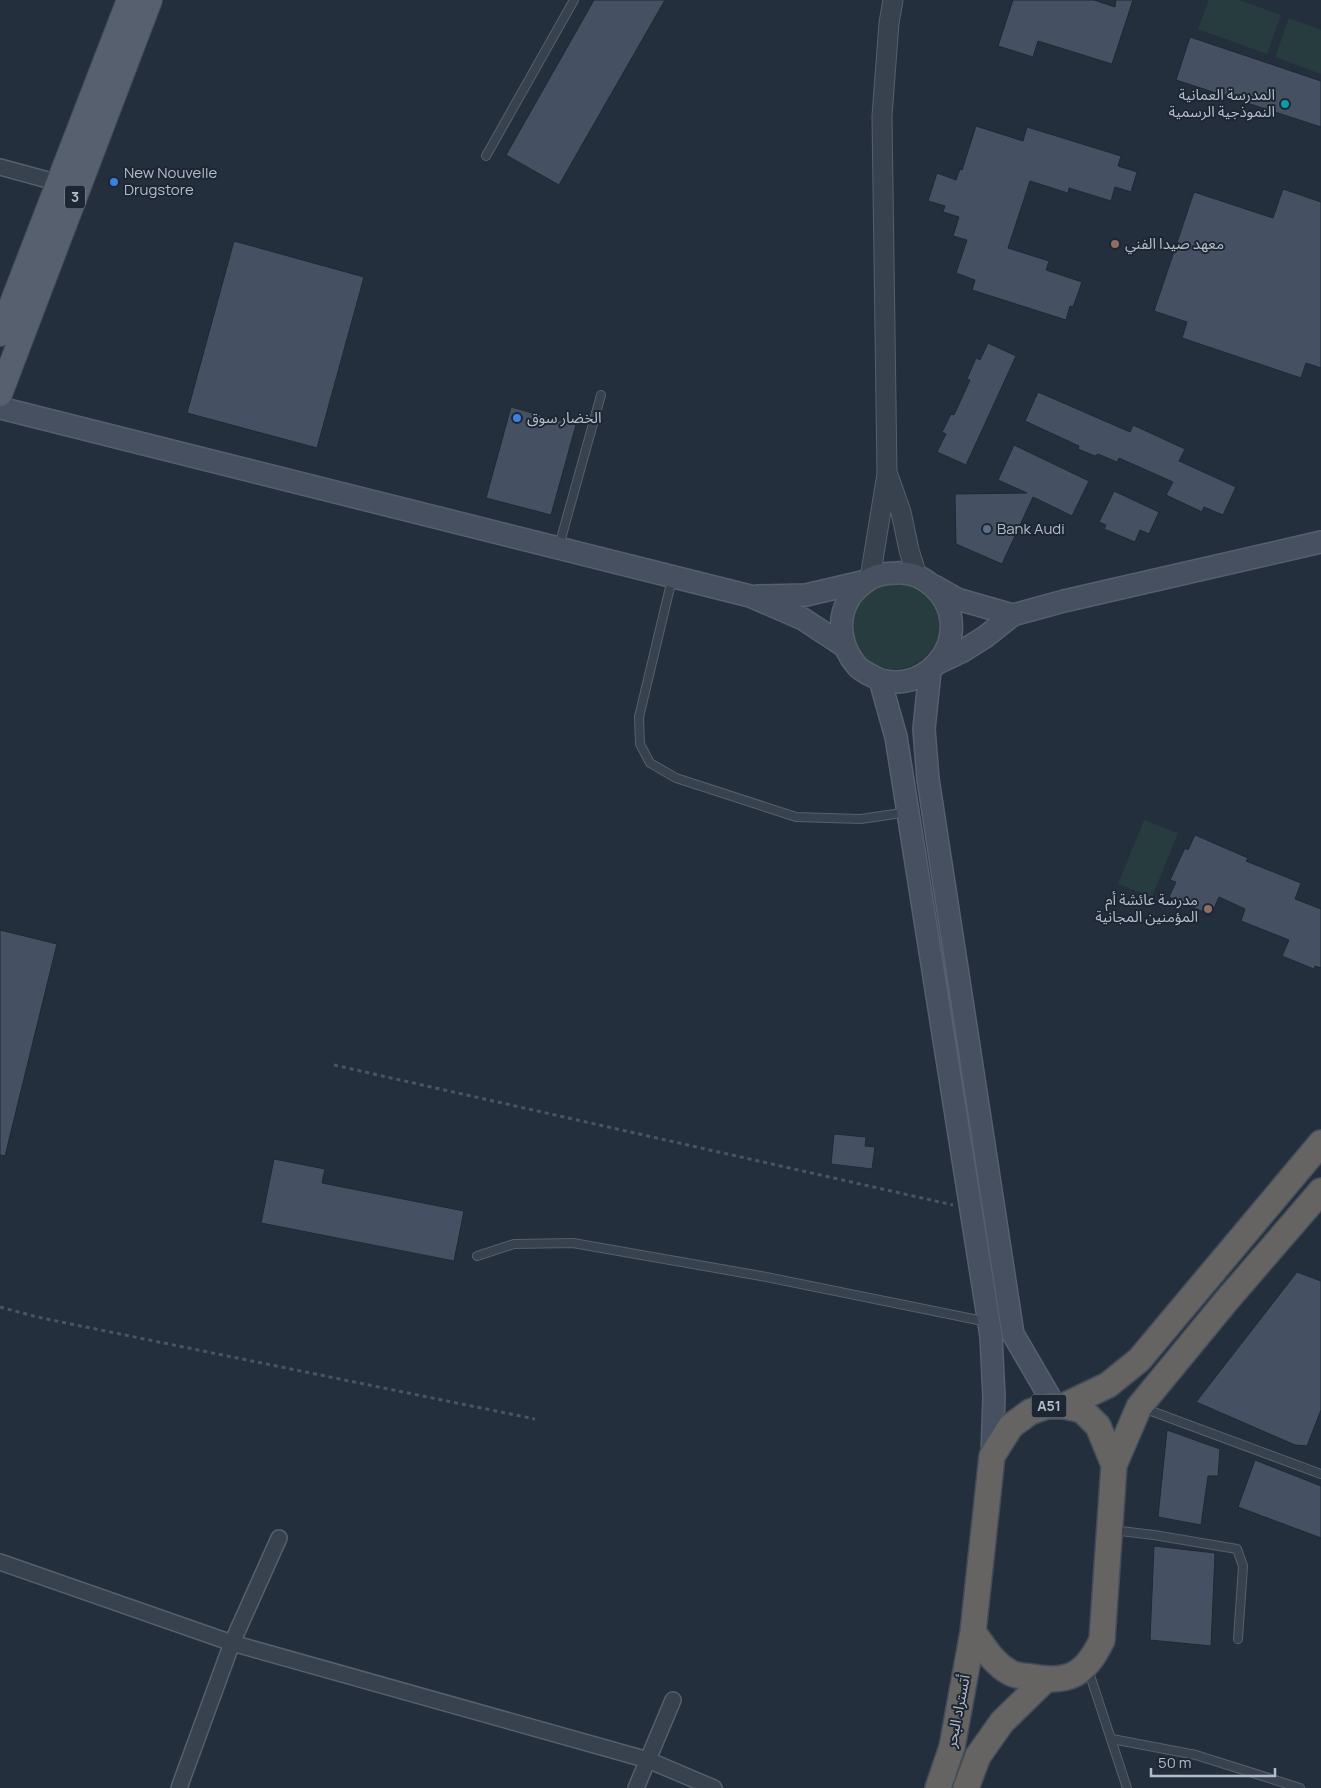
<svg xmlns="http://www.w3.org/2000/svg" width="1321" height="1788" viewBox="0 0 1321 1788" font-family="Manrope,'Noto Sans Arabic',sans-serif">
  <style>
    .green { fill: #263c3f }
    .building { fill: #455162; stroke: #1f2835 }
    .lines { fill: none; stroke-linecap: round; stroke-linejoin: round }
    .service-casing { stroke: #565f6c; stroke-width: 10 }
    .minor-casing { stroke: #565f6c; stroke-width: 18 }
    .tertiary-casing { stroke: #565f6c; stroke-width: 21 }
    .secondary-casing { stroke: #565f6c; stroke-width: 24 }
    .primary-casing { stroke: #414a57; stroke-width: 26 }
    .trunk-casing { stroke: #434c59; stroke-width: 28 }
    .path { stroke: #44595c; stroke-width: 3; stroke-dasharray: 4 4; stroke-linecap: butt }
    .service { stroke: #38414e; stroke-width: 8 }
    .minor { stroke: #38414e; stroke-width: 15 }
    .tertiary { stroke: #38414e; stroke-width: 19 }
    .secondary { stroke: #465061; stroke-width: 21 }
    .primary { stroke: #56606e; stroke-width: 24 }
    .trunk { stroke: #656462; stroke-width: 25 }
    .culture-dot { fill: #0f9aa8; stroke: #1d2633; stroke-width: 2 }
    .shop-dot { fill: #3f7fe0; stroke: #1d2633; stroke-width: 2 }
    .education-dot { fill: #8d6e63; stroke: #1d2633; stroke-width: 2 }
    .service-dot { fill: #5c6f8a; stroke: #1d2633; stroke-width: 2 }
    .labels { text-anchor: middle; stroke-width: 4; stroke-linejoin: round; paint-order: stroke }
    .shield { fill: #1d2633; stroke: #878f9c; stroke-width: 1 }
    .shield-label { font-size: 14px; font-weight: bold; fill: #b4bcc9 }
    .poi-label { font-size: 15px; fill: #b4bcc9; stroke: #1d2633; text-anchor: start }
    .street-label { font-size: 15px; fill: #b4bcc9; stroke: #1d2633 }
  </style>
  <rect width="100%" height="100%" fill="#242f3e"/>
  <path class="green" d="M1209 0H1239L1281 15 1267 54 1198 29Z
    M1289 18 1321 30V74L1275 57Z
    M907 581C914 586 926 591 932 598 968 649 885 702 856 644 851 635 849 620 852 611 855 604 869 591 874 584Z
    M1144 820 1178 833 1152 897 1118 884Z"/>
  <path class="building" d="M594 0H665L559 185 506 155Z
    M1013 0H1094L1115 7 1116 0H1133L1112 64 1038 41 1033 57 998 46Z
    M1190 37 1321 81V127L1176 80Z
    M976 126 1023 141 1027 127 1121 156 1118 166 1137 172 1131 192 1115 187 1111 201 1069 188 1068 193 1030 181 1008 248 1049 261 1046 270 1082 282 1073 307 1070 306 1066 320 972 290 975 280 956 273 967 240 953 236 959 217 943 212 945 206 928 201 937 173 956 180 960 169 962 170Z
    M1283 189 1321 202V368L1306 363 1301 378 1182 338 1187 322 1154 311 1194 192 1273 218Z
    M234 241 364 277 317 448 187 413Z
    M988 343 1016 356 966 465 937 452 946 434 942 432 951 414 954 415 970 380 967 379 976 358 980 360Z
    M1038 392 1130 432 1133 425 1185 449 1179 461 1236 487 1223 515 1204 507 1202 512 1166 495 1173 482 1119 458 1117 462 1098 454 1095 456 1078 449 1079 446 1025 421Z
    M511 407 576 425 551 515 486 498Z
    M1014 445 1089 481 1072 516 1033 497 1002 564 956 544 955 494 1027 493 998 480Z
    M1114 491 1159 512 1149 534 1140 530 1135 542 1104 529 1106 525 1099 522Z
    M1195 835 1248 858 1246 861 1301 883 1295 899 1321 909V968L1315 966 1314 969 1282 956 1289 940 1241 921 1245 909 1219 897 1211 915 1169 897 1176 882 1170 880 1185 848 1188 850Z
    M0 930 57 944 5 1156 0 1155Z
    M834 1134 866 1137 865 1146 875 1147 872 1169 831 1164Z
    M274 1159 325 1169 322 1183 464 1211 454 1261 261 1223Z
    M1297 1272 1321 1281V1410L1307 1446 1295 1445 1196 1402Z
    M1167 1430 1220 1449 1218 1476H1208L1201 1525 1158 1517Z
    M1255 1460 1321 1486V1538L1238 1507Z
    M1154 1546 1215 1553 1211 1646 1150 1640Z"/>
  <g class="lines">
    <g class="service-casing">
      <path id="service" d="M486 156 574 0
        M559 546 601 395
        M672 579 639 717 640 744 650 763 676 778 796 817 861 819 908 812
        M477 1256 514 1244 573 1243 761 1276 988 1322
        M1143 1408 1321 1474
        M1112 1530 1154 1535 1237 1549 1243 1566 1238 1639
        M1088 1669 1127 1788
        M1112 1739 1196 1755 1300 1788"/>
    </g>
    <g class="minor-casing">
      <path id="minor" d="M0 167 59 183
        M0 1562 232 1643 648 1760 714 1788
        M179 1788 232 1643 279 1538
        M636 1788 673 1700"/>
    </g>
    <g class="tertiary-casing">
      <path id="tertiary" d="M888 475 901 512 909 550 917 576
        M870 578 887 474 882 116 889 23 893 0"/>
    </g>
    <g class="secondary-casing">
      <path id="secondary" d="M0 408 750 596 803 619 844 646
        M934 586 957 599 1013 615
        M758 596 806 595 866 581
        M938 663 961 652 985 637 1013 615 1064 601 1321 542
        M930 671 924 729 928 779 1013 1334 1055 1406
        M880 680C886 681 892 682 898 682 929 680 955 652 951 620 948 594 923 571 896 573 885 573 873 575 864 583 859 587 852 593 849 599 836 620 841 648 857 666 862 672 873 676 880 680L896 737 991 1336 994 1397 992 1456"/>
    </g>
    <g class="primary-casing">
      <path id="primary" d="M0 334 129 0
        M0 394 150 0"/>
    </g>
    <g class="trunk-casing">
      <path id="trunk" d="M1047 1406H1064L1082 1410 1098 1426 1114 1465 1102 1640C1086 1674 1069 1684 1032 1677 1025 1676 1015 1676 1009 1672 993 1663 984 1647 973 1632L992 1456 1011 1426 1030 1412Z
        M1064 1406 1108 1385 1139 1360 1321 1143
        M1114 1465 1139 1407 1227 1300 1321 1191
        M938 1788 952 1747 973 1632
        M966 1788 978 1756 1002 1722 1046 1679"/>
    </g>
    <path class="path" d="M334 1065 953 1205
      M0 1307 37 1317 535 1419"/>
    <use href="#service" class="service"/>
    <use href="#minor" class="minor"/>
    <use href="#tertiary" class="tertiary"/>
    <use href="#secondary" class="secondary"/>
    <use href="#primary" class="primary"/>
    <use href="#trunk" class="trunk"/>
  </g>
  <circle class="culture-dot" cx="1285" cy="104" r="5"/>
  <g class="shop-dot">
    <circle cx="114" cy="182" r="5"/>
    <circle cx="517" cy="418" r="5"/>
  </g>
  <g class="education-dot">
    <circle cx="1115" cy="244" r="5"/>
    <circle cx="1208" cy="909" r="5"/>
  </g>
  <circle class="service-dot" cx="987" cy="529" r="5"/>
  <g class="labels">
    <g class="shield">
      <rect x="65" y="185.5" width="20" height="23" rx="4"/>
      <rect x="1031.5" y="1394.5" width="35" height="23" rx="4"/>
    </g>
    <g class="shield-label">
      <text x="75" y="202">3</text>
      <text x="1049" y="1411">A51</text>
    </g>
    <g class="poi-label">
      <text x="1275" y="100" text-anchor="end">المدرسة العمانية<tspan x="1275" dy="17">النموذجية الرسمية</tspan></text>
      <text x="124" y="178">New Nouvelle<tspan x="124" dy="17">Drugstore</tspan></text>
      <text x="1125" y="249">معهد صيدا الفني</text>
      <text x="527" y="423">الخضار سوق</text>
      <text x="997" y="534">Bank Audi</text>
      <text x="1198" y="905" text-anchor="end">مدرسة عائشة أم<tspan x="1198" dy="17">المؤمنين المجانية</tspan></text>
    </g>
    <g class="street-label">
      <text transform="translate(958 1711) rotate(-79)" y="5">أتستراد البحر</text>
    </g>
  </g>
  <path d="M1151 1768v8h124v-8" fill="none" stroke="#b4bcc9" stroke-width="2.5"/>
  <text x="1158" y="1768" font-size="15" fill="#b4bcc9" stroke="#1d2633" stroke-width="4" paint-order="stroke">50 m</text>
</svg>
